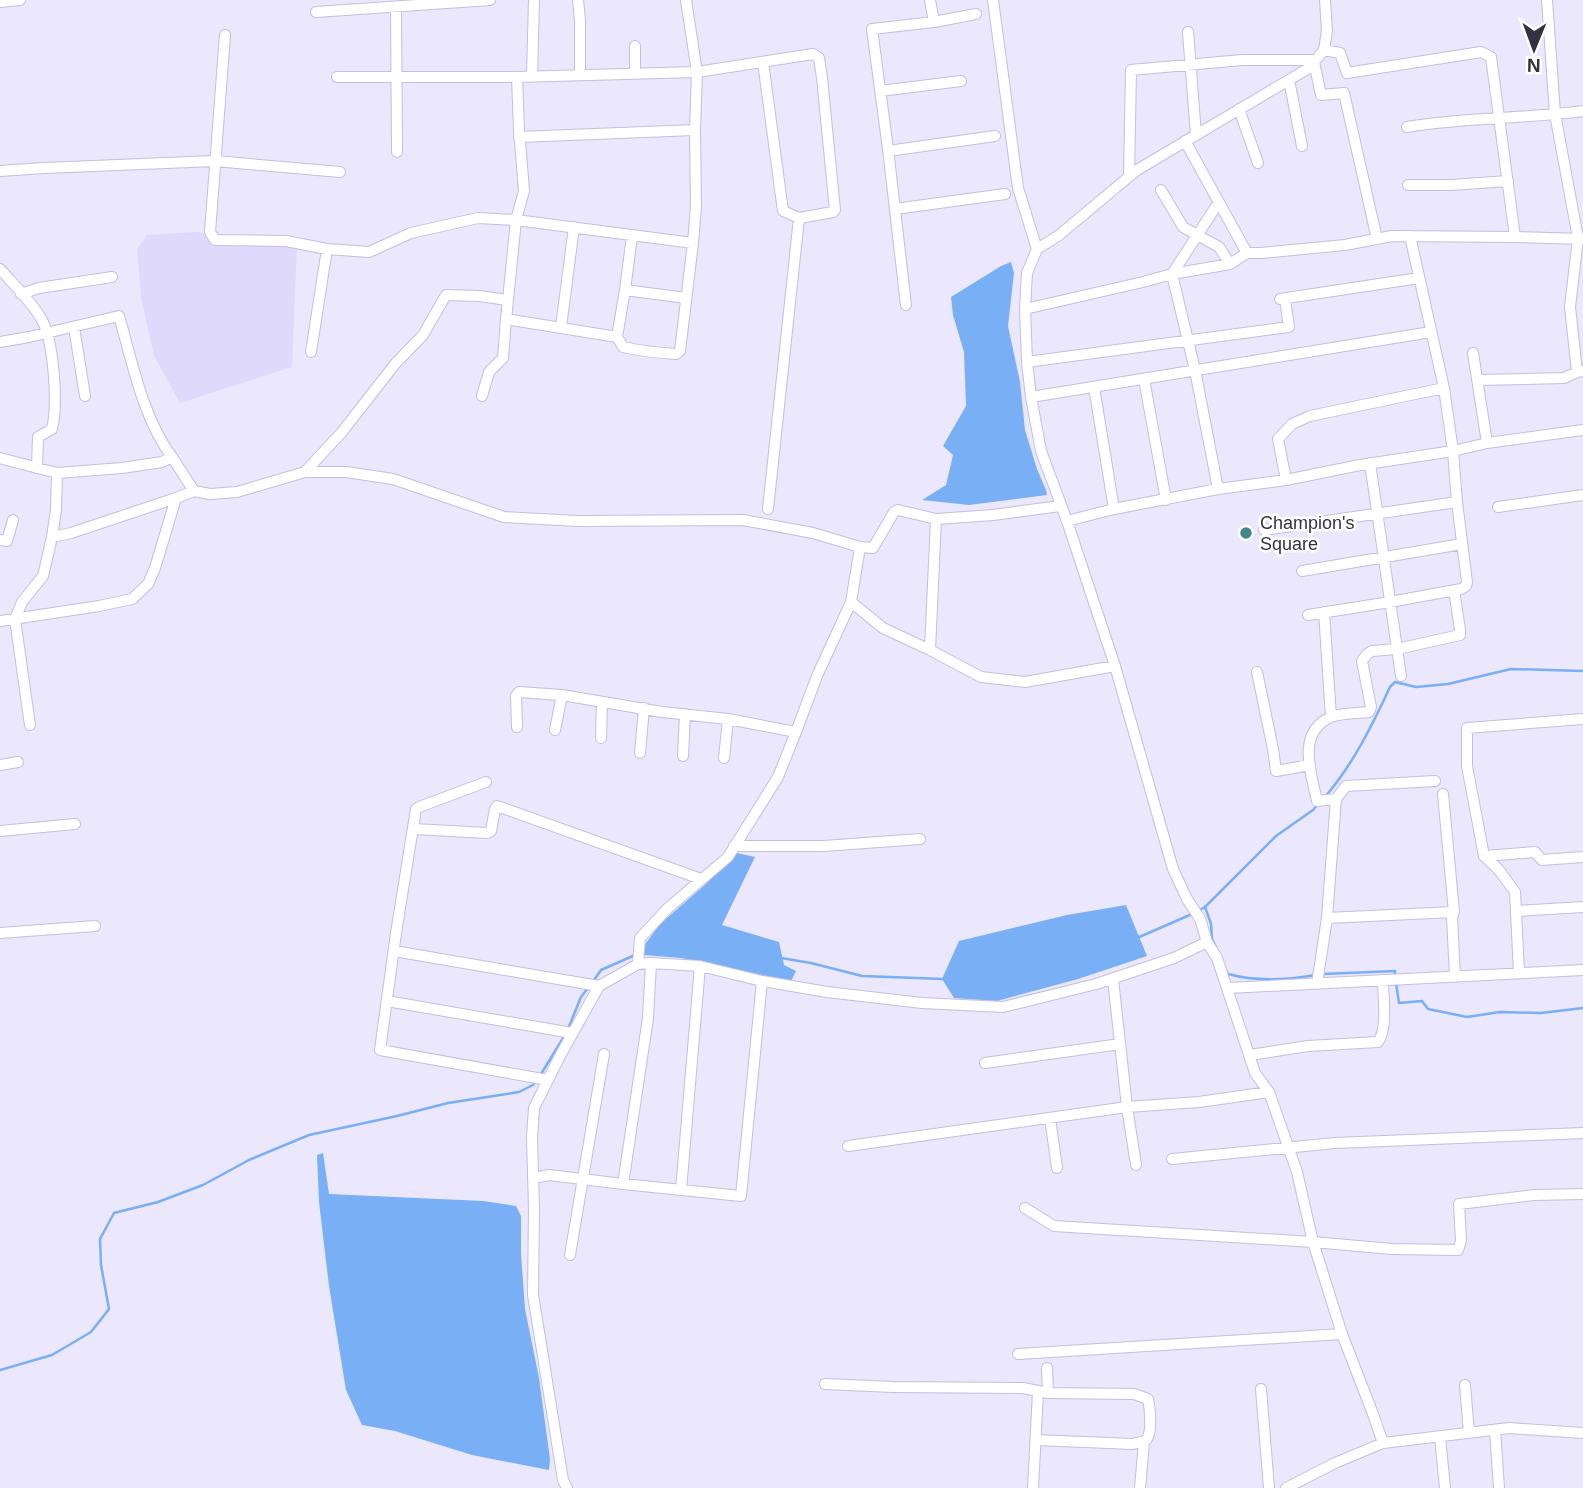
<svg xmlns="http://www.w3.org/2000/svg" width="1583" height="1488" viewBox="0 0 1583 1488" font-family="Arial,sans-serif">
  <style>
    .built { fill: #dfd9fb }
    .water { fill: #79aff5 }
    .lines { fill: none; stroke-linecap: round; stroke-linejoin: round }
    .stream { stroke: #79aff5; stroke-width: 2.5 }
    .minor-casing { stroke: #c4bee0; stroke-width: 12 }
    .minor { stroke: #fff; stroke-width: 10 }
    .poi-dot { fill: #40888b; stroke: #fff; stroke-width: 2.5 }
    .labels { text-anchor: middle; stroke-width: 5; stroke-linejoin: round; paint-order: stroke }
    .poi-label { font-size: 18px; fill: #353240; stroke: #fff; text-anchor: start }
  </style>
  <rect width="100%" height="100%" fill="#ebe7fc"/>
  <path class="built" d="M197 232 297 246 292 367 180 403 154 356 141 297 137 249 147 235Z"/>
  <path class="water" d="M1011 262 1014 273 1008 326 1020 382 1025 430 1037 469 1046 490 1047 495 969 505 922 500 946 485 953 455 943 446 966 406 964 352 953 315 951 297 1001 266Z
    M737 853 755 857 722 925 779 942 784 965 796 971 791 981 681 958 644 955 643 947 660 924 706 884Z
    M1126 905 1147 956 1078 979 997 1001 954 998 942 979 959 941 1067 915Z
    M323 1153 329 1194 483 1201 516 1206 521 1216V1254L525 1309 539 1378 550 1459 549 1470 472 1455 395 1431 362 1425 346 1390 329 1286 319 1202 317 1155Z"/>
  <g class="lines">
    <path class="stream" d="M1325 797C1353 764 1372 726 1390 687L1395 682 1416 687 1448 684 1511 669 1583 671
      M1205 907 1211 924 1212 939 1216 947
      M1198 911 1205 907 1276 836 1313 810 1318 804
      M1137 938 1192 914
      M781 958 811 963 862 976 943 979
      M1227 972 1228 974C1257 982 1287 980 1316 975
      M1323 974 1395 971V976
      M592 983 601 970 635 955
      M1396 983 1399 1003 1422 1001 1428 1009 1467 1017 1500 1012 1541 1013 1583 1008
      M568 1029 581 997 588 988
      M541 1074 565 1035
      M0 1370 52 1355 91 1332 109 1309 101 1265 100 1239 114 1213 158 1202 203 1185 249 1160 309 1135 397 1116 448 1103 519 1092 533 1085 535 1082"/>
    <g class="minor-casing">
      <path id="minor" d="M578 0 580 20V75
        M930 0 934 22
        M993 0 1018 188 1037 249
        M1547 0 1555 114 1578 238 1570 307 1577 372
        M0 2 20 0
        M396 7 397 152
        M316 12 490 0
        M1188 32 1196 135
        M225 35 210 232 215 240 286 241 327 249 369 252 411 233 478 218 516 220 693 243
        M635 46V73
        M1324 50 1340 53 1347 73 1481 52 1491 57 1515 237 1583 239
        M1314 62 1321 95 1344 93 1377 239
        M532 76 534 0
        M337 77H517
        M1289 80 1302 146
        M880 91 961 81
        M1239 109 1258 163
        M1407 127C1465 117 1525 119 1583 111
        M519 137 695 130
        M1185 141 1247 253
        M888 151 995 136
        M0 171 44 168 215 161 340 172
        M1129 176 1131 70 1242 60H1315
        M1408 185H1451L1508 181
        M1161 190 1183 227 1219 247 1230 264
        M895 209 1005 194
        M0 269C14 285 32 302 42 320 54 343 58 404 52 429L38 437 37 468
        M625 290 632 236
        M21 294 39 288 112 277
        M1280 299 1419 278
        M508 300 506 319 617 337 623 347C641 351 658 353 676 354L680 351 693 243 696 206 695 130 697 72 686 0
        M906 305 888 149 872 29 934 22 976 14
        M1025 309 1143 282 1172 274 1230 264 1247 253H1261L1345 245 1392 236 1515 237
        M74 327 85 396
        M561 327 574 227
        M617 337 625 290 686 298
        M0 342 29 337 119 316C132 361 143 419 172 457
        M311 352 327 249
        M1473 353 1487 443
        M1027 362 1289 327 1285 299
        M1144 379 1166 500
        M1478 380 1564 378 1577 372 1583 371
        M1094 387 1114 509
        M482 396 489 372 503 358 506 319
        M1031 397 1431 332
        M0 458 57 473 122 468 162 462 172 457 194 491 210 494 237 492 305 472H346L393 479 504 517 578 521 743 520 813 533 860 547 851 602 883 628 930 650 981 677 1025 682 1115 666
        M1370 463 1401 676
        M305 472 342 432 395 364 423 335 446 295 479 296 508 300 516 220 524 191 519 129 517 77 697 72 813 54 819 58 822 78 835 210 833 212 799 218 783 211 763 62
        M1286 480 1278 439 1292 424 1310 416 1444 388
        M1218 489 1195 370 1172 274 1219 202
        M1498 507 1583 495
        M768 509 799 218
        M1067 521 1114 509 1218 489 1286 480 1360 465 1453 451 1487 443 1583 430
        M1264 530 1457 502
        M52 537 71 533 176 498
        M0 540 7 541 13 520
        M860 547 873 548 894 512 898 510 936 519 993 515 1060 506
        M1302 571 1462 544
        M1324 612 1331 717
        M1308 615 1390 602 1461 589 1466 586 1467 582 1457 502 1453 451 1444 388 1410 236
        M0 621 99 606 132 599 148 584 155 568 176 498 194 491
        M930 650 936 519
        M1257 672 1273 749 1276 771 1310 765
        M1583 719 1467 728V766L1484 856 1535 852 1542 860 1583 857
        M30 725 15 619 22 602 43 576 52 537 56 510 57 473
        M517 727 516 696 519 692 562 695 662 712 728 719 796 732
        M555 730 562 695
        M601 738 602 702
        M640 753 644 708
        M683 756 685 714
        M724 758 728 719
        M0 765 18 762
        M1435 781 1346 786 1336 799 1317 801C1311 773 1296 732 1331 717 1340 713 1359 713 1369 712L1371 707 1362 661 1367 654 1372 651 1397 649 1460 635V630L1454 590
        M486 782 419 807 416 809 396 933 380 1050 548 1080
        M414 829 487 833 491 831 495 809 497 806 500 807 701 879
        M0 831 75 824
        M734 846H824L920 839
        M1484 856 1499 870 1515 892 1519 973
        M1516 911 1583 907
        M1454 912 1452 917 1455 977
        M1327 918 1336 799
        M0 933 95 926
        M394 951 599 986
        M638 964 640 938 668 908 728 857 778 777 796 732 817 676 851 602
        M1317 984 1327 918 1454 912 1443 794
        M1228 988 1583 970
        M387 1001 572 1033
        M1250 1055 1308 1046 1378 1042C1388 1029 1383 997 1383 980
        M985 1063 1120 1044
        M1050 1118 1057 1168
        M848 1146 1127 1107 1113 979
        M1172 1159 1335 1143 1583 1133
        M1136 1165 1127 1107 1199 1102 1269 1092
        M533 1178 549 1175 623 1184 648 1018 651 963
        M623 1184 741 1196 762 981
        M681 1190 700 966
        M1025 1208 1054 1226 1313 1242 1392 1249 1458 1250 1461 1241 1459 1204 1534 1195 1583 1194
        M570 1255 604 1054
        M1018 1354 1342 1334
        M1047 1368 1048 1393
        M825 1384 893 1387 1023 1388 1048 1393 1134 1394 1148 1399C1150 1408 1153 1435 1145 1441 1143 1442 1136 1443 1133 1444L1036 1440
        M1465 1385 1469 1433
        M1261 1389 1269 1488
        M1495 1430 1499 1488
        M1440 1437 1445 1488
        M1383 1443 1509 1428 1583 1433
        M567 1488 563 1480 533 1295 534 1209 532 1137 534 1108 560 1056 599 986 638 964 651 963 700 966 762 981 827 992 922 1003 1003 1007 1096 984 1174 958 1207 942
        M1033 1488 1038 1392
        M1140 1488 1144 1442
        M1286 1488 1335 1463 1383 1443 1373 1414 1342 1334 1313 1242 1297 1172 1269 1092 1255 1073 1217 958 1207 942 1200 919 1187 899 1173 869 1115 666 1067 521 1041 451 1031 397 1027 362 1025 309 1027 273 1037 249 1058 236 1137 170 1309 68 1324 50 1327 31 1325 0"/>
    </g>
    <use href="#minor" class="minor"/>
  </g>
  <circle class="poi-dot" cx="1246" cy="533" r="7"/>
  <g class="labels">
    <g class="poi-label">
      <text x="1260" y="529">Champion's<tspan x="1260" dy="21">Square</tspan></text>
    </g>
  </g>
  <g transform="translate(1534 49) rotate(181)" stroke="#ffffff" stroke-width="5" paint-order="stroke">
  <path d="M0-5L12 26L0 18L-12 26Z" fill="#353240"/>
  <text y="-10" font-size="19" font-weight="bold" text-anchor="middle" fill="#353240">N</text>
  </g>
</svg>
